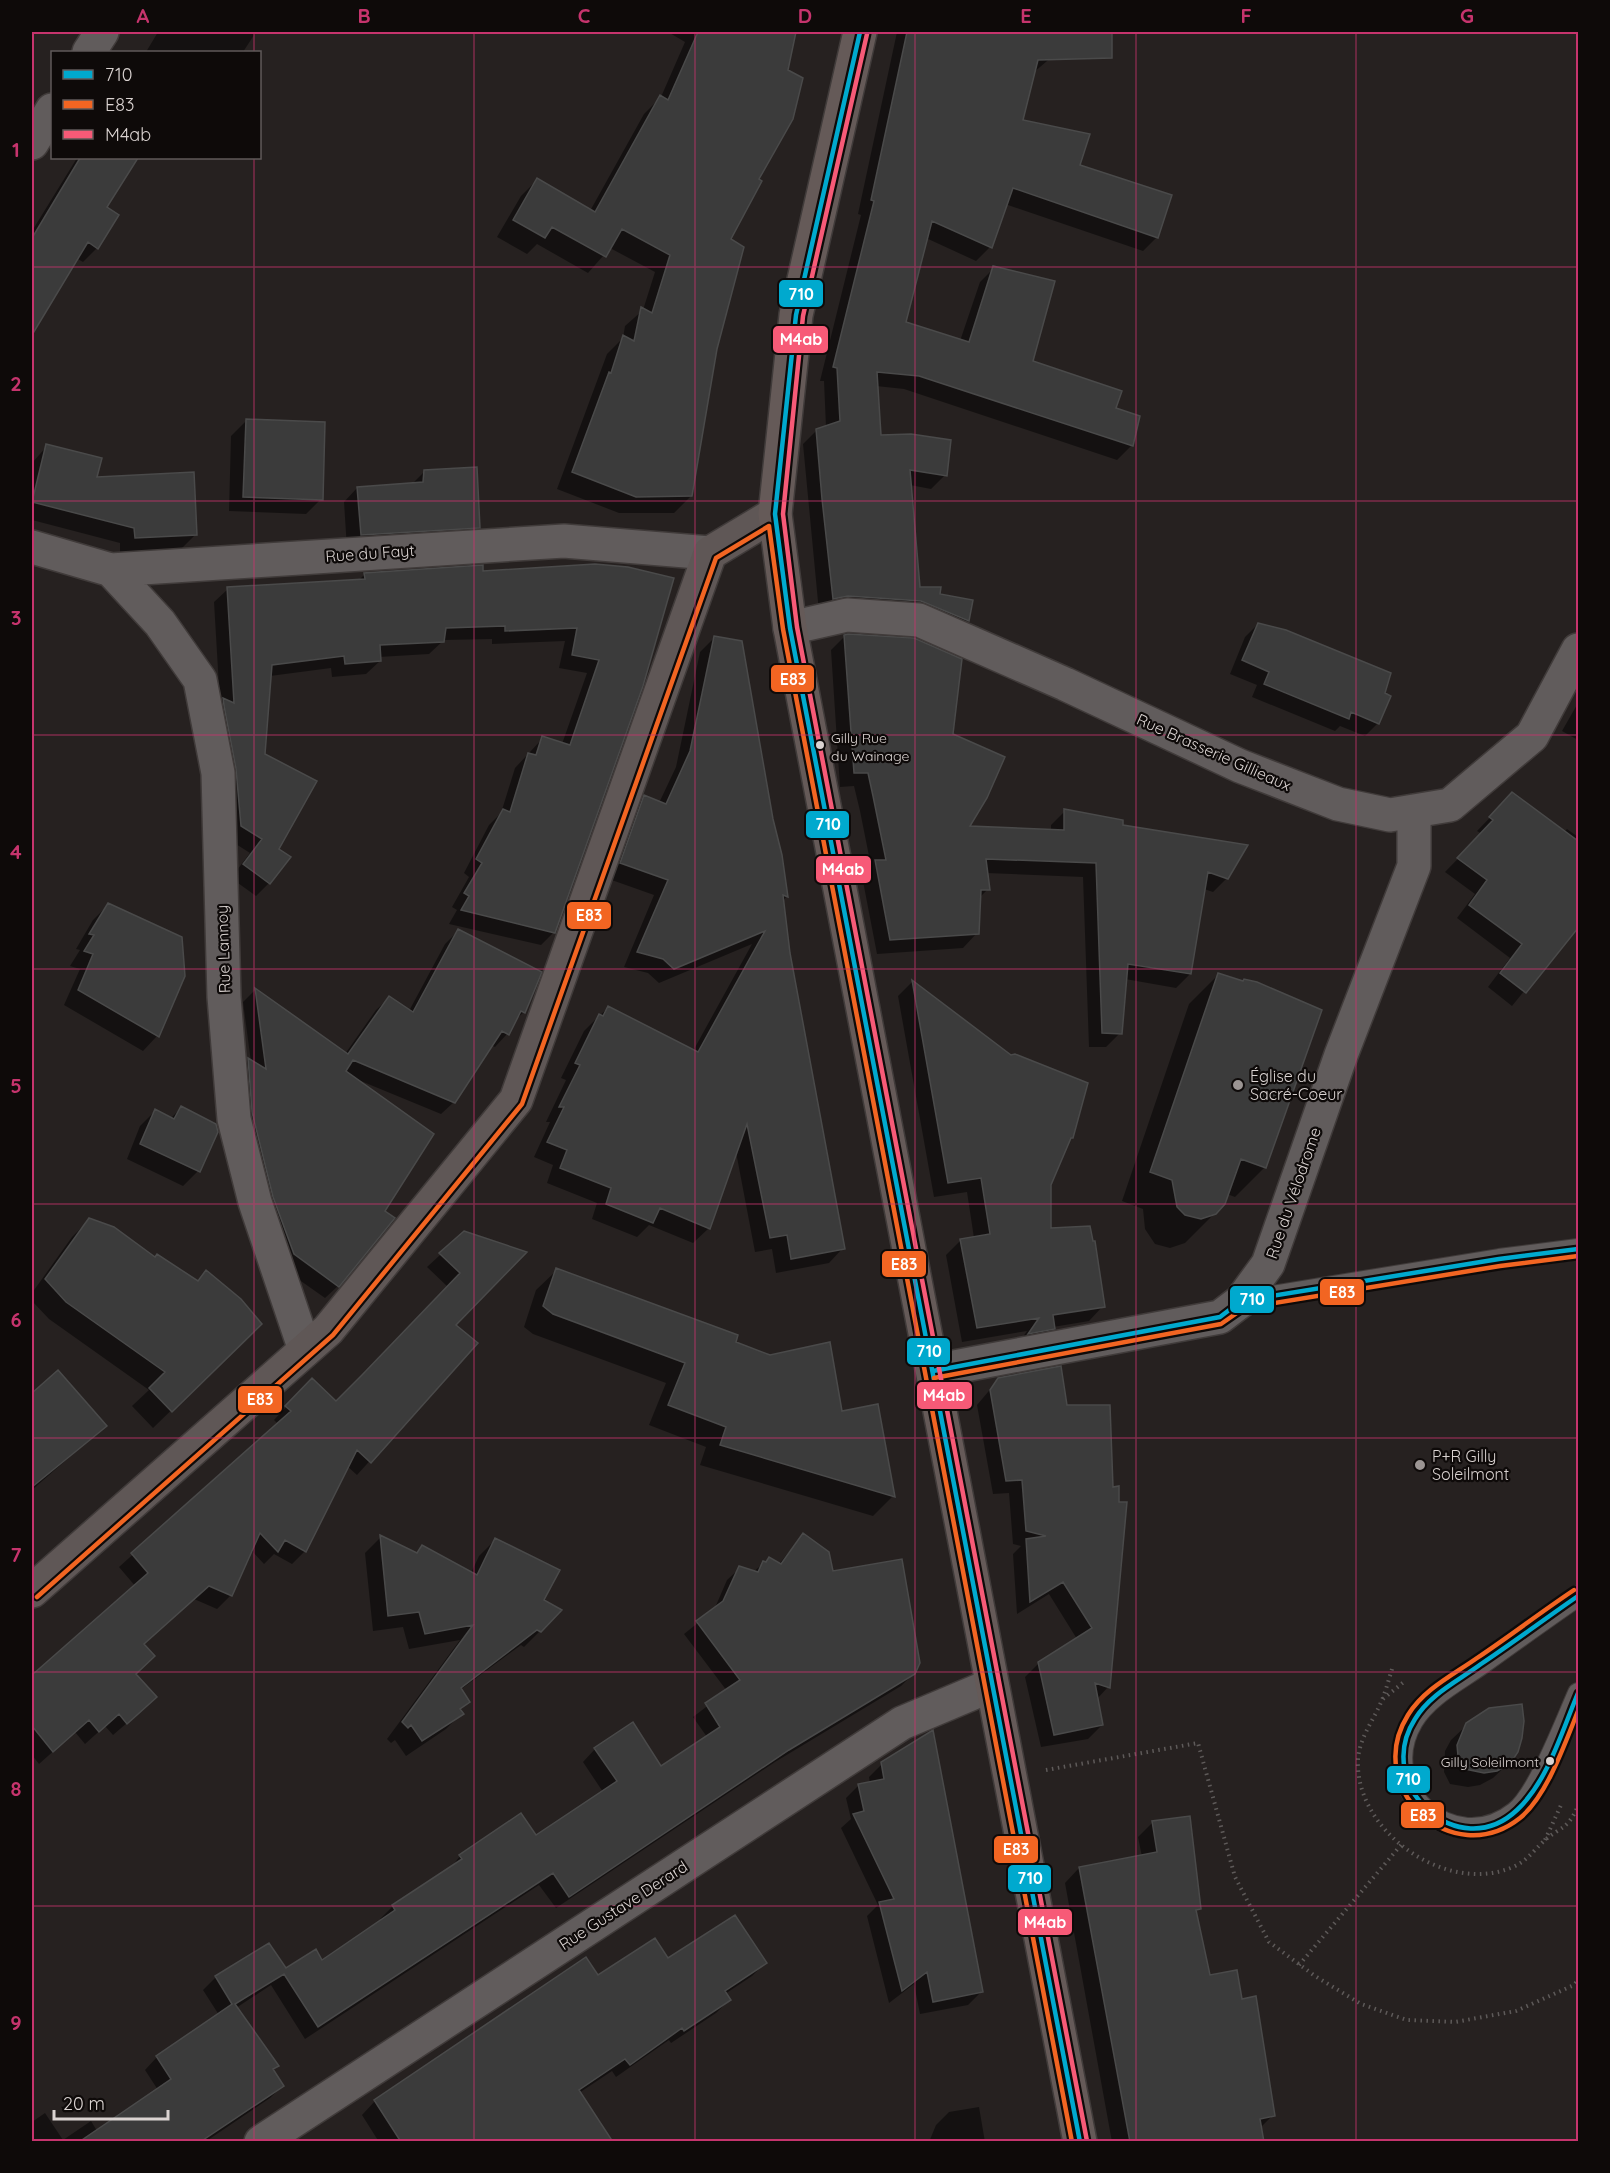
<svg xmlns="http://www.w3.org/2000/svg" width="1610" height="2173" viewBox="0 0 1610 2173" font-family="Quicksand,sans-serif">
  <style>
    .shadow { fill: #0007 }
    .building { fill: #3b3b3b; stroke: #4a4a4a; stroke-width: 1.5 }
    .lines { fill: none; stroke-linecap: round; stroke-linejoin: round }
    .lane-casing { stroke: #403b3a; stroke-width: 22 }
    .street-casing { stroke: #403b3a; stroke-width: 36 }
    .secondary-casing { stroke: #403b3a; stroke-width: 36 }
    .primary-casing { stroke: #403b3a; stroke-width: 36 }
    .path { stroke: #5e5a59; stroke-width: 4; stroke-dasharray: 1.5 4.5; stroke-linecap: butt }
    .lane { stroke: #615c5c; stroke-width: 20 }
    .street { stroke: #615c5c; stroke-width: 33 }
    .secondary { stroke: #5f5756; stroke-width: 33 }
    .primary { stroke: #655a58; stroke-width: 33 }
    .bus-1-casing { stroke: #0e0a09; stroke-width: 9 }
    .bus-2-casing { stroke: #0e0a09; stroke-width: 9 }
    .bus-3-casing { stroke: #0e0a09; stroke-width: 9 }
    .bus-1 { stroke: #00a9ce; stroke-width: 4.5 }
    .bus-2 { stroke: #f26522; stroke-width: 4.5 }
    .bus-3 { stroke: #f75a77; stroke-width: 4.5 }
    .grid { fill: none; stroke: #c6346d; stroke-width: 1.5; stroke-opacity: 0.55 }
    .bus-dot { fill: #dad3d1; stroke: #0e0a09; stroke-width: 2 }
    .poi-dot { fill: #9b9593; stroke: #0e0a09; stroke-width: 2 }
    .labels { text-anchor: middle; stroke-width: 4.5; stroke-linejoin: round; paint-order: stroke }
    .bus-label { font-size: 14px; fill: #dad3d1; stroke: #0e0a09; text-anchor: start }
    .street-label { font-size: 16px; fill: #dad3d1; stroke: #0e0a09 }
    .poi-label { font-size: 16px; fill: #dad3d1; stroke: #0e0a09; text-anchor: start }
    .line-badge { stroke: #0e0a09; stroke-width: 2 }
    .badge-label { font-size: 16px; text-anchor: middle; font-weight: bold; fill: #fff }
    .neatline { fill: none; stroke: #c6346d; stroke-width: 2 }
    .grid-label { font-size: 20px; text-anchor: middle; font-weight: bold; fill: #c6346d }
  </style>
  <rect width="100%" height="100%" fill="#262120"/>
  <path class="shadow" d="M158 32H256L243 52H146Z
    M668 32H794L757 180 729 240 715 348 691 496 674 513H619L557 489 607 354 623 338 625 326 643 310 655 272 610 248 588 273 537 244 527 254 497 237 521 196 537 180 590 211 644 114 661 97 685 42Z
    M897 32H1076L1074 38 1033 73 1022 121 1078 166 1157 237 1143 251 1005 204 990 247 976 261 926 238 905 323 960 341 980 282 994 268 1032 362 1114 409 1138 417 1131 446 1117 460 904 389 876 386 879 437 945 475 931 489 910 485 918 588 971 601 967 621 953 634 819 612 803 444 817 430 826 427 824 381H820L861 215 858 214Z
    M77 158H137L105 208 97 248 83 262 76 258 32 332V231Z
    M246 421 321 499 306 514 229 511 231 436Z
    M47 446 95 479 196 534 181 549 120 552V543L32 520V463Z
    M424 472 479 527 465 541 347 549 344 502 357 488 411 485Z
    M628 568 554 932 541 945 449 924 457 910 452 907 469 877 464 873 489 825 501 813 515 768 543 738 562 744 587 673 559 668 565 641 492 644V639L444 640 429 654 379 657 380 661 366 674 332 677 331 668 270 676 263 755 277 850 269 883 256 896 231 878 250 853 228 839 214 602 228 589 358 581 365 574Z
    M1258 624 1378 723 1365 736 1340 726 1335 731 1252 697 1257 685 1230 674 1245 637Z
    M845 636 951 735 968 827 1051 831V825L1065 811 1121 826 1227 878 1213 892 1204 889 1190 974 1176 988 1125 979 1120 1033 1106 1047H1089L1083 877 986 873 988 889 979 898 977 933 963 948 877 954 862 876 871 866 860 811 854 786 840 787 831 650Z
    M715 637 781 855 786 897 783 901 789 953 843 1248 829 1263 776 1273 772 1249 755 1252 736 1152 708 1229 693 1243 649 1225 637 1237 592 1219 597 1203 547 1183 553 1165 534 1157 550 1122H546L566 1080 561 1078 584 1031 599 1016 608 1008 693 1051 752 944 659 983 648 973 624 967 654 895 606 878 629 812 644 797 659 803 676 767 700 652Z
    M1578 703V740L1562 731Z
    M1513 794 1564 832 1567 829 1578 837V925L1512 1006 1488 987 1510 958 1457 918 1475 894 1445 872 1482 834 1477 831Z
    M108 905 157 1036 143 1051 64 1005 80 969 70 966 80 950 76 949 93 920Z
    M458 931 524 1012 514 1021 507 1034 495 1047 491 1045 454 1102 441 1114 356 1079 338 1286 325 1298 281 1267 236 1072 248 1060 251 1062 243 1002 255 990 345 1054 376 1010 389 998 409 1011 445 944Z
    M1219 974 1242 982 1265 1167 1235 1197 1227 1194 1215 1213 1185 1243 1170 1248 1155 1244 1145 1229 1143 1209 1122 1201 1189 1004Z
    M912 982 1011 1057 1067 1142 1049 1185 1050 1230 1103 1306 1089 1321 1053 1327 1039 1343 1016 1347 1027 1331 962 1342 946 1255 961 1240 974 1238 967 1192 934 1197 898 996Z
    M181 1108 198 1171 183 1186 127 1159 140 1126 155 1111 170 1119Z
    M90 1219 196 1282 206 1272 260 1324 153 1428 132 1406 149 1390 49 1319 32 1301V1293L72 1237Z
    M464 1233 524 1253 454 1326 476 1343 357 1475 347 1466 305 1551 292 1564 274 1554 264 1564 251 1550 230 1596 217 1609 194 1599 143 1645 134 1675 142 1710 113 1735 105 1726 85 1744 75 1732 39 1764 32 1755V1680L136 1587 119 1567 278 1424 274 1420 299 1393 336 1404 448 1287 427 1267Z
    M557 1270 734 1342 841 1413 893 1496 873 1516 700 1465 706 1447 649 1425 666 1383 533 1334 524 1327 536 1290Z
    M1059 1368 1108 1687 1097 1699 1102 1725 1088 1739 1041 1747 1025 1677 1039 1663 1077 1639 1049 1594 1017 1614 1013 1554 1021 1546 1013 1544 1009 1493 993 1494 977 1405 999 1379Z
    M58 1372 105 1426 32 1490V1395Z
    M803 1535 914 1673 901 1686 775 1762 556 1908 539 1885 305 2039 271 1985 236 2008 277 2066 272 2071 282 2086 270 2098 205 2142H32V2122L45 2113 63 2140 91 2121 97 2131 158 2090 145 2070 157 2057 219 2015 203 1990 216 1977 286 1971 321 1962 382 1921 380 1919 393 1906 449 1870 460 1856 536 1837 603 1792 583 1762 595 1749 661 1768 707 1737 693 1717 727 1691 684 1634 714 1610 727 1580 740 1568 753 1572 769 1559 779 1564Z
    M381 1537 416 1554 422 1547 471 1573 479 1556 495 1540 542 1601 560 1611 524 1647 521 1645 460 1690 468 1701 459 1710 462 1713 446 1729 406 1756 395 1740 391 1743 387 1739 460 1640 409 1649 403 1627 373 1631 365 1553Z
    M1467 1725 1509 1763 1493 1778 1480 1785 1468 1787 1450 1784 1444 1772 1445 1751 1451 1740Z
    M882 1764 981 1992 968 2005 920 2014 914 1984 889 2003 867 1916 878 1905 841 1828 851 1819 846 1798 859 1785 870 1783 869 1777Z
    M1153 1822 1199 1908 1195 1912 1209 1977 1240 2000 1255 1998 1273 2115 1260 2128V2142H1112L1065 1883 1079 1868 1142 1857 1138 1837Z
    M668 1960 765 1963 752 1976 725 1994 729 2000 716 2013 671 2043 669 2040 616 2077 612 2071 579 2093 578 2142H379L362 2115 375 2101 598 1977Z
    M979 2107 985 2142H929L936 2125 949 2112Z"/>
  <path class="building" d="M698 32H796L788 70 803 78 793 119 759 179 762 181 731 239 744 247 717 349 692 496 636 497 572 472 609 372 611 373 623 335 634 341 641 307 652 313 670 255 622 229 606 257 552 227 545 238 513 220 537 178 595 212 660 95 668 100Z
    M907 32H1112V58L1038 60 1023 120 1090 134 1080 165 1172 195 1158 238 1013 188 992 248 932 221 906 322 969 342 993 266 1055 281 1033 361 1122 391 1116 408 1140 416 1133 446 919 376 877 372 881 435 911 434 951 440 947 476 910 470 920 587H941L940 594 973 600 969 621 921 601 848 596 833 599 822 499 816 429 840 421 837 368 833 367 874 201 871 200Z
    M80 158H138L107 207 119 215 98 249 88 242 32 335V238Z
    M246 419 325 422 323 500 243 497Z
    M46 444 102 458 97 477 194 472 197 535 135 538 134 528 32 502Z
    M477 467 480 528 361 535 357 487 423 482 424 470Z
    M595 564 628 567 674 578 643 686 555 933 461 910 469 896 464 893 482 863 476 859 503 809 510 812 528 753 536 755 542 736 570 745 599 660 572 655 577 628 505 631V626L446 628 444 642 380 645 381 661 345 664 344 656 272 665 265 754 317 781 279 849 291 857 270 884 243 864 262 839 241 826 236 769 224 706 223 698 234 703 227 587 365 579 364 573 483 565V571Z
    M1258 623 1286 630 1391 673 1385 693 1391 696 1379 724 1351 712 1349 719 1264 684 1269 672 1242 660Z
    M848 634 914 638 962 659 953 734 1005 757 987 798 970 826 1064 830V809L1123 820V825L1248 845 1228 879 1208 872 1191 974 1128 964 1122 1034 1102 1033 1096 863 986 859 990 890H981L979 934 890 940 875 860H886L873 796 868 773H854L844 635Z
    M714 636 742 641 773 819 782 855 788 897 783 895 790 953 845 1249 791 1259 787 1235 770 1238 747 1124 710 1229 660 1208 653 1223 606 1204 611 1188 560 1168 567 1150 547 1142 564 1107H559L580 1065 575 1063 599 1014 603 1016 608 1006 698 1052 765 931 674 969 663 959 637 952 668 880 620 863 644 795 666 804 690 751Z
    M1512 792 1578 841V928L1526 993 1500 973 1522 944 1469 905 1487 880 1457 858 1493 820 1489 817Z
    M108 903 182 937 185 976 159 1037 78 990 93 954 84 951 94 935 89 934Z
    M458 929 542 972 525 1013 521 1011 509 1035 502 1031 455 1103 353 1060 346 1071 434 1134 385 1211 395 1218 339 1287 294 1254 273 1197 252 1112 248 1058 266 1069 255 988 348 1054 389 996 413 1012Z
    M1218 973 1243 981 1244 979 1257 982 1322 1010 1266 1168 1241 1159 1225 1204 1216 1214 1201 1219 1185 1215 1177 1207 1172 1180 1150 1172Z
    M912 980 1011 1055 1015 1054 1088 1083 1073 1138H1071L1051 1185V1228L1090 1226 1093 1241H1095L1105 1307 1053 1315 1055 1329 1028 1334 1039 1318 977 1328 960 1239 990 1234 981 1178 948 1183Z
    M181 1106 216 1124 218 1132 200 1172 140 1144 155 1109 174 1119Z
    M89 1218 114 1227 155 1257 157 1254 198 1281 206 1270 241 1299 262 1324 172 1412 149 1388 165 1372 66 1302 45 1279Z
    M464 1231 527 1252 456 1325 478 1343 371 1463 357 1450 306 1552 285 1540 278 1552 260 1533 232 1596 209 1586 144 1644 155 1656 136 1674 157 1697 127 1724 119 1714 99 1732 89 1720 53 1752 32 1726V1675L148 1573 131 1553 291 1411 285 1406 312 1378 336 1401 362 1375 460 1273 439 1253Z
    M556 1268 738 1335 736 1342 770 1355 830 1342 842 1411 878 1404 895 1497 720 1445 726 1427 668 1405 685 1363 553 1314 543 1306Z
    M1061 1366 1067 1405H1110L1113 1487 1119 1486V1502H1127L1110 1688 1095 1683 1103 1725 1054 1735 1038 1662 1092 1628 1063 1582 1030 1602 1026 1539 1046 1536 1026 1531 1022 1480 1006 1481 990 1390 998 1378Z
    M58 1370 107 1426 32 1487V1393Z
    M803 1533 829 1552 833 1571 902 1559 920 1663 915 1674 789 1750 569 1897 553 1873 318 2027 284 1974 235 2004 279 2066 273 2069 284 2086 200 2142H79L171 2079 156 2056 232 2004 215 1976 269 1943 286 1968 316 1949 322 1960 395 1910 392 1905 462 1859 459 1855 521 1813 536 1835 617 1781 594 1748 633 1722 661 1766 720 1727 705 1703 740 1680 696 1621 723 1601 739 1566 758 1572 763 1561 766 1562 769 1557 781 1564Z
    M380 1535 417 1553 422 1545 477 1575 495 1538 560 1570 544 1600 562 1610 541 1632 537 1630 461 1688 470 1702 460 1709 464 1714 422 1741 411 1725 408 1728 402 1722 473 1625 425 1634 419 1612 388 1616Z
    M1522 1704 1524 1721 1522 1738 1518 1752 1510 1764 1497 1771 1484 1773 1465 1769 1458 1756 1457 1745 1466 1723 1489 1708Z
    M933 1730 983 1992 933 2002 927 1972 902 1991 879 1902 894 1899 853 1814 864 1811 858 1784 884 1779 881 1762Z
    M1190 1816 1201 1909 1196 1910 1210 1975 1237 1970 1242 1999 1256 1996 1275 2116 1260 2119 1264 2142H1130L1079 1867 1157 1852 1152 1821Z
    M735 1915 767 1963 725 1991 731 2000 684 2031 682 2028 630 2065 625 2059 579 2090 613 2142H401L374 2100 586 1957 598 1975 655 1938 668 1958Z"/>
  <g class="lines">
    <g class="lane-casing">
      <path id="lane" d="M1241 1301 1499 1259 1578 1249
        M1578 1596C1546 1618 1514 1641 1482 1664 1458 1681 1428 1696 1413 1721 1373 1788 1453 1861 1515 1812 1538 1794 1565 1722 1578 1693"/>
    </g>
    <g class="street-casing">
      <path id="street" d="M89 52 102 32
        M32 143 52 110
        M32 547 111 570 564 541 710 553
        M111 570 160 623 200 680 218 773 224 997 234 1119 255 1202 305 1350
        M790 628 847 615 919 620 1065 684 1240 766 1338 804 1390 815 1450 805 1532 736 1578 650
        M933 1371 1220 1317 1241 1301 1268 1264 1341 1055 1414 866V811
        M261 2142 902 1723 992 1685"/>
    </g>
    <g class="secondary-casing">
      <path id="secondary" d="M32 1591 328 1330 516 1100 710 553 775 514"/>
    </g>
    <g class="primary-casing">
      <path id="primary" d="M860 32 796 315 775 514 790 628 1080 2142"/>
    </g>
    <path class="path" d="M1392 1669C1389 1679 1386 1690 1382 1700 1374 1720 1360 1736 1358 1759 1354 1831 1446 1896 1513 1867 1527 1861 1534 1850 1545 1840 1563 1825 1567 1830 1578 1806
      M1383 1699 1405 1681
      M1046 1770 1198 1743 1235 1877 1269 1942 1315 1976 1361 2004 1407 2020 1455 2022 1516 2011 1574 1985 1578 1980
      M1545 1840 1562 1803
      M1299 1965 1401 1845"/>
    <use href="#lane" class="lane"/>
    <use href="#street" class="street"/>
    <use href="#secondary" class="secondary"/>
    <use href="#primary" class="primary"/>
    <g class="bus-1-casing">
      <path id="bus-1" d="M860 32 796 315 775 514 790 628 1080 2142
        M933 1371 1220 1317 1241 1301 1499 1259 1578 1249
        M1578 1596C1546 1618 1514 1642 1481 1664 1458 1681 1430 1694 1415 1719 1372 1786 1459 1865 1517 1810 1548 1781 1562 1731 1578 1693"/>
    </g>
    <g class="bus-2-casing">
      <path id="bus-2" d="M934 1378 1221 1324 1244 1308 1500 1266 1578 1256
        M1574 1590C1541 1612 1510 1636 1477 1658 1453 1675 1424 1689 1408 1715 1362 1788 1452 1872 1520 1818 1547 1796 1565 1743 1578 1711
        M37 1597 333 1335 522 1104 716 558 769 526 783 629 1072 2142"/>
    </g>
    <g class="bus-3-casing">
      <path id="bus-3" d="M867 34 803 316 783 514 797 627 1087 2141"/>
    </g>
    <use href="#bus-1" class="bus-1"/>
    <use href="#bus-2" class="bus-2"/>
    <use href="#bus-3" class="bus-3"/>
  </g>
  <path class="grid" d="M254 32V52M474 32V2142M695 32V2142M915 32V2142M1136 32V2142M1356 32V2142M254 158V2142M32 267H1578M32 501H1578M32 735H1578M32 969H1578M32 1204H1578M32 1438H1578M32 1672H1578M32 1906H1578"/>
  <g class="bus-dot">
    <circle cx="820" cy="745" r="5"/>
    <circle cx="1550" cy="1761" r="5"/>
  </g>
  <g class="poi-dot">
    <circle cx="1238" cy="1085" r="6"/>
    <circle cx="1420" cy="1465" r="6"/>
  </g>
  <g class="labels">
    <g class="bus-label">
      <text x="831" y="743">Gilly Rue<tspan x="831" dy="18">du Wainage</tspan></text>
      <text x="1539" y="1767" text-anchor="end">Gilly Soleilmont</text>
    </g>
    <g class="street-label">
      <text transform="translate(370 553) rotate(-4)" y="6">Rue du Fayt</text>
      <text transform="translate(1214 752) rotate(24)" y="6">Rue Brasserie Gillieaux</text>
      <text transform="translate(223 949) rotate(-92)" y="6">Rue Lannoy</text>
      <text transform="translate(1293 1193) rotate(-71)" y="6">Rue du Vélodrome</text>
      <text transform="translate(623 1905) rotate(-33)" y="6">Rue Gustave Derard</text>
    </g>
    <g class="poi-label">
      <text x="1250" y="1082">Église du<tspan x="1250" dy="18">Sacré-Coeur</tspan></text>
      <text x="1432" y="1462">P+R Gilly<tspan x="1432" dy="18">Soleilmont</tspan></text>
    </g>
  </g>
  <g class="line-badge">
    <rect x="778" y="279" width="46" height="29" rx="6" fill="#00a9ce"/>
    <rect x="772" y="325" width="57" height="29" rx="6" fill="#f75a77"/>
    <rect x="770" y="664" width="45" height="29" rx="6" fill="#f26522"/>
    <rect x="805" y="810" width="45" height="29" rx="6" fill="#00a9ce"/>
    <rect x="815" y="855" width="57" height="29" rx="6" fill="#f75a77"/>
    <rect x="566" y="901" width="46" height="29" rx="6" fill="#f26522"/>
    <rect x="881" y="1250" width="46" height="28" rx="6" fill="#f26522"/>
    <rect x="1319" y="1278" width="46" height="28" rx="6" fill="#f26522"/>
    <rect x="1229" y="1285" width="46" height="29" rx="6" fill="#00a9ce"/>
    <rect x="906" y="1337" width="45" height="29" rx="6" fill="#00a9ce"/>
    <rect x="916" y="1381" width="57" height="29" rx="6" fill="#f75a77"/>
    <rect x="237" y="1385" width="46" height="29" rx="6" fill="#f26522"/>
    <rect x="1386" y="1765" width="45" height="29" rx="6" fill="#00a9ce"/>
    <rect x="1400" y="1801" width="45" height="28" rx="6" fill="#f26522"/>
    <rect x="993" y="1835" width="46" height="29" rx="6" fill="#f26522"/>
    <rect x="1007" y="1864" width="45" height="29" rx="6" fill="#00a9ce"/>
    <rect x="1017" y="1908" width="56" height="28" rx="6" fill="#f75a77"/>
  </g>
  <g class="badge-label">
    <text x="801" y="300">710</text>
    <text x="801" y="345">M4ab</text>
    <text x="793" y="685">E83</text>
    <text x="828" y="830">710</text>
    <text x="843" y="875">M4ab</text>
    <text x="589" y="921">E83</text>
    <text x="904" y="1270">E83</text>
    <text x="1342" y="1298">E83</text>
    <text x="1252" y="1305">710</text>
    <text x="929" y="1357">710</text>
    <text x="944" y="1401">M4ab</text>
    <text x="260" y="1405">E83</text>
    <text x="1408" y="1785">710</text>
    <text x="1423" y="1821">E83</text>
    <text x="1016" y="1855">E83</text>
    <text x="1030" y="1884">710</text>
    <text x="1045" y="1928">M4ab</text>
  </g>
  <rect width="1610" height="2173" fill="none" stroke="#0e0a09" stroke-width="66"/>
  <rect x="51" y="51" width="210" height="108" fill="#0e0a09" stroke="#605a59" stroke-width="1.5"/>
  <rect x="63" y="70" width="30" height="9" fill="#00a9ce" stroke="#605a59" stroke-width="1.5"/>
  <text x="105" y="81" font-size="18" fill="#dad3d1">710</text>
  <rect x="63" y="100" width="30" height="9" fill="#f26522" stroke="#605a59" stroke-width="1.5"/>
  <text x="105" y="111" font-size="18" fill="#dad3d1">E83</text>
  <rect x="63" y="130" width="30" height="9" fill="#f75a77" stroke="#605a59" stroke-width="1.5"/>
  <text x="105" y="141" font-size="18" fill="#dad3d1">M4ab</text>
  <path d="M54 2110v9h114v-9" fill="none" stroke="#dad3d1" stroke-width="3"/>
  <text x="63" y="2110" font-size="18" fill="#dad3d1" stroke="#0e0a09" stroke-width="4.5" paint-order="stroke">20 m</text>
  <rect x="33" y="33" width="1544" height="2107" class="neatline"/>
  <g class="grid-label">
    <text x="143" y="23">A</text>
    <text x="364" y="23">B</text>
    <text x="584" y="23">C</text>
    <text x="805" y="23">D</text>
    <text x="1026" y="23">E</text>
    <text x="1246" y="23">F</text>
    <text x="1467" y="23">G</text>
    <text x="16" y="157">1</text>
    <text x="16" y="391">2</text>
    <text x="16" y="625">3</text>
    <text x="16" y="859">4</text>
    <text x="16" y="1093">5</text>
    <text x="16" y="1327">6</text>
    <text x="16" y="1562">7</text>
    <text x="16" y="1796">8</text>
    <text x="16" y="2030">9</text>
  </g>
</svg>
